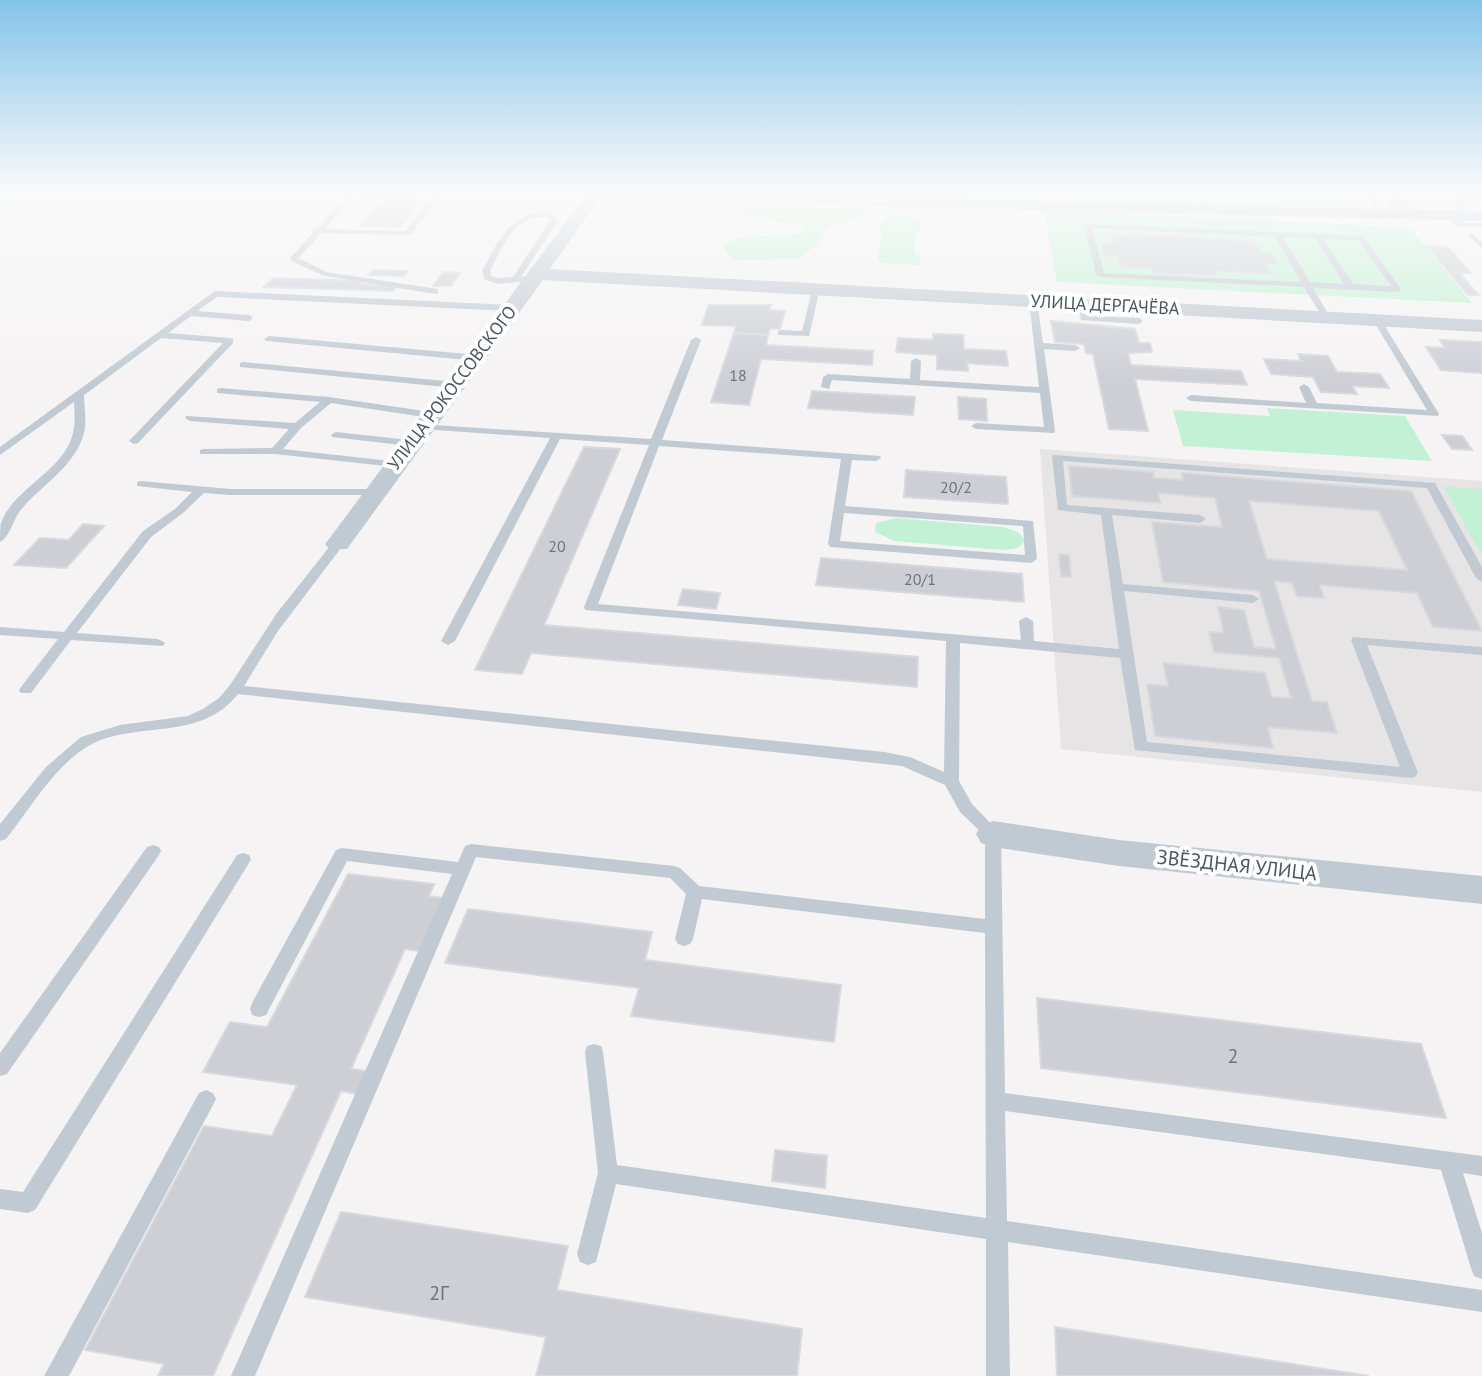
<svg xmlns="http://www.w3.org/2000/svg" width="1482" height="1376" viewBox="0 0 1482 1376" font-family="'PT Sans',sans-serif">
  <style>
    .education { fill: #e6e4e5 }
    .green { fill: #c3f1d5 }
    .building { fill: #cdcfd5; stroke: #d7d9de; stroke-width: 2; fill-rule: evenodd }
    .lines { fill: none; stroke-linecap: round; stroke-linejoin: round }
    .service { fill: #c1cad2; fill-rule: evenodd }
    .minor { fill: #c1cad2; fill-rule: evenodd }
    .labels { text-anchor: middle; stroke-width: 8; stroke-linejoin: round; paint-order: stroke }
    .number-label { font-size: 16px; fill: #6b747e }
    .far-street-label { font-size: 18px; fill: #4a5661; stroke: #fff }
    .street-label { font-size: 20px; fill: #4a5661; stroke: #fff }
    .near-number-label { font-size: 20px; fill: #6b747e }
  </style>
  <rect width="100%" height="100%" fill="#f5f3f3"/>
  <path class="education" d="M1040 449 1482 481V792L1061 749Z"/>
  <path class="green" d="M0 191H58L0 209Z
    M748 191H1421L1423 195H1341L1351 210 1048 199 1035 202 747 195Z
    M738 206 880 209 828 227 816 245 799 259 732 260 723 246C748 228 777 242 804 232L801 226 739 213Z
    M1044 209 1410 228 1472 303 1057 282Z
    M913 214 924 222 916 234 914 251 921 261 919 265 881 263 877 260 882 237 879 229 890 215Z
    M1267 408 1405 416 1432 461 1183 446 1173 410 1270 416Z
    M1443 486 1482 489V553H1481Z
    M896 518 1003 527 1018 532 1025 540 1018 548 1003 550 894 541 875 532 876 523Z"/>
  <path class="building" d="M1449 191H1482V197L1460 202Z
    M368 193 411 194 407 199H354Z
    M384 198 407 199H422L400 227 359 226Z
    M1391 198 1403 199 1410 209 1391 208 1386 200Z
    M1139 234 1255 241 1260 251 1271 252 1278 264H1267L1272 274 1214 271 1216 276 1153 273 1151 268 1120 267 1117 257 1104 256 1101 244H1114L1111 235Z
    M1427 246 1448 247 1471 273H1459L1479 295H1468Z
    M373 270 408 271 404 276 369 275Z
    M443 272 460 273 451 286H433Z
    M273 278 362 281 360 284 398 285 393 291 264 287Z
    M709 305H771L770 310 785 311 780 329 770 328 768 335 734 333 736 326 702 325Z
    M1051 321 1135 329 1139 343H1150L1152 352 1128 353 1131 365 1241 371 1247 385 1135 379 1148 431 1109 429 1093 354 1086 353 1084 344 1055 342Z
    M734 333 768 335 766 345 873 351 872 365 761 359 749 405 711 402Z
    M933 334 963 335 964 349 1006 351 1008 366 967 363 968 371 937 369V355L896 352 898 338 933 340Z
    M1440 340 1482 342V373L1441 370 1426 347 1445 348Z
    M1298 354 1328 356 1337 372 1380 374 1389 388 1352 386 1357 394 1321 392 1313 377 1271 374 1264 359 1301 361Z
    M812 391 915 397 913 415 808 408Z
    M958 397 986 399 987 421 959 419Z
    M1442 435 1462 436 1472 450 1452 449Z
    M584 447 620 449 544 625 918 657 917 687 531 653 522 674 475 670Z
    M1069 466 1153 472 1154 478 1183 480 1182 473 1411 491 1482 631 1433 627 1417 593 1320 585 1324 598 1297 596 1292 583 1274 581 1312 701 1327 702 1337 733 1268 727 1273 748 1155 736 1147 684 1168 686 1163 663 1265 673 1272 697 1291 698 1279 658 1214 652 1209 632 1224 633 1218 607 1244 610 1254 647 1276 649 1259 591 1163 582 1152 522 1222 527 1215 498 1158 493 1160 503 1072 496ZM1249 501 1379 511 1407 570 1267 559Z
    M906 470 1006 477 1008 504 904 497Z
    M83 524 104 526 66 568 14 565 40 538 69 540Z
    M1059 554 1069 555 1071 577 1061 576Z
    M821 558 1022 574 1024 602 816 585Z
    M683 589 720 593 716 609 678 605Z
    M348 874 434 884 429 896 443 898 419 951 405 949 351 1069 367 1071 357 1094 341 1091 213 1376H158L164 1364 85 1350 204 1126 272 1136 297 1085 203 1072 230 1022 267 1027Z
    M468 909 652 932 645 960 841 985 834 1042 631 1016 639 988 445 963Z
    M1037 998 1421 1044 1446 1118 1041 1068Z
    M775 1150 827 1156 825 1188 772 1181Z
    M341 1212 568 1246 557 1290 802 1329 797 1376H536L546 1337 305 1297Z
    M1055 1327 1369 1376H1057Z"/>
  <g class="lines">
    <path class="service" d="M276 191H284L276 198H270V194Z
      M350 191H357L325 229 405 231 435 193 413 191 595 192 599 194 595 196 442 194 410 235 321 233 299 258 326 272 438 289V293L435 294 324 276 291 261V257L313 233V229H317Z
      M1366 194H1372L1383 215H1377Z
      M1482 195V199L1462 203 1470 218H1464L1453 202Z
      M536 212 552 213 558 221 521 277 534 275 538 278 537 280 498 284 484 279 482 271C496 245 506 220 536 212ZM536 217H547L550 221 513 277 499 278 491 276 490 271C501 249 511 223 536 217Z
      M1448 213H1454L1463 223H1482V227H1458L1448 217Z
      M1088 224 1360 236H1363L1401 289 1397 292 1313 288 1330 317 1326 320 1322 317 1304 287 1100 277 1096 275 1084 226ZM1092 228 1275 237 1301 282 1104 273ZM1283 237 1315 238 1344 284 1310 282ZM1323 239 1358 240 1391 286 1353 284Z
      M1472 234 1482 242V248L1468 236Z
      M813 286 820 288 809 336 778 335V331L781 330 802 331Z
      M215 291 511 305 515 308 511 311 217 297 197 311 249 315 253 318 249 321 191 316 168 333 230 338 233 339V343L138 443 134 444 129 441 223 343 161 338 84 395C84 407 87 421 84 433 75 467 41 485 20 511 13 520 10 537 0 542 0 536 0 528 1 523 12 492 53 475 68 446 76 432 75 417 74 402L0 455V447Z
      M1033 298 1037 301 1043 343 1075 345 1080 348 1075 351 1044 349 1055 431 1054 433 976 429 971 426 976 423 1044 427 1040 393 832 380 829 389 821 387 823 377 828 374 910 379 911 361 916 358 921 361 920 380 1039 387 1029 301Z
      M1078 302H1084L1088 316 1139 318 1143 321 1139 324 1081 320Z
      M1377 317 1381 320 1439 414 1438 416 1191 401 1186 398 1191 395 1306 403 1299 387 1304 384 1309 387 1317 403 1427 410 1373 320Z
      M269 336 478 355 483 358 478 361 266 341 264 339Z
      M696 337 701 340 662 440 880 456 881 458 876 461 852 460 845 506 1033 521 1037 559 1031 563 830 547 828 544 841 459 659 446 598 604 1021 640 1019 621 1026 617 1033 621 1034 641 1119 649 1101 515 1058 510 1052 457 1053 455 1435 483 1482 567V582L1476 578 1427 488 1063 461 1067 505 1200 515 1206 519 1200 523 1112 515 1123 584 1253 595 1259 599 1253 603 1124 591 1147 742 1400 767 1351 640 1353 637 1482 647V655L1367 645 1418 773 1415 777 1410 778 1135 750 1120 658 960 643 959 781 972 804 1001 834 1005 1093 1482 1156V1176L1463 1173 1482 1233V1279L1474 1276 1471 1268 1441 1170 1005 1111 1007 1221 1482 1290V1312L1008 1242 1010 1376H986V1239L616 1184 596 1262 588 1265 580 1262 577 1254 598 1173 585 1052 587 1046 594 1044 601 1046 603 1052 617 1165 986 1218 985 933 702 899 693 939 690 944 684 946 678 944 675 939 686 894 670 878 476 857 255 1376H231L452 874 347 861 266 1015 259 1017 252 1015 250 1009 252 1003 336 850 342 848 458 862 465 846 471 844 674 866 680 868 699 886 985 919V836L960 812 945 785 902 766 238 694C201 741 142 721 94 743 58 760 30 809 6 839L0 841V824L46 767 81 737 120 725 188 716 203 709 219 698 230 685 277 613 334 541 338 540 344 544 278 631 244 686 884 752 910 757 944 772 946 641 585 610 584 607 649 445 560 439 455 641 448 645 441 641 550 438 422 429 418 428V424L651 439 691 340ZM844 513 1023 526 1025 555 840 541Z
      M243 362 456 382 461 385 456 388 240 367V363Z
      M221 388 329 397 431 412 436 415 431 418 331 403 301 428 283 449 399 462 400 464 395 467 275 454H200V450L204 449 272 448 289 429 190 421 185 418 186 416 295 423 320 402 217 393V389Z
      M336 432 410 440 415 443 410 446 332 437 331 435Z
      M141 481 230 489H375L381 492 375 495H230L204 493 183 513 151 537 77 633 158 639 165 643 163 646 71 640 31 693H21L19 690 21 687 58 639 0 635V627L64 632 143 531 175 509 192 492 137 486V482Z
      M153 845 159 847 161 851 159 855 7 1074 0 1076V1053L147 847Z
      M243 853 249 855 251 859 249 863 35 1210 28 1213 0 1209V1189L23 1192 237 855Z
      M206 1090 213 1093 216 1099 213 1105 69 1376H44L199 1093Z"/>
    <path class="minor" d="M589 191 1482 211V221L599 199 550 269 1482 320V332L543 280 347 549H329L325 544 329 539Z
      M993 821 1119 840 1482 876V904L1119 866 993 847 981 843 976 834 981 825Z"/>
  </g>
  <linearGradient id="sky" x2="0" y2="1"><stop stop-color="#85c3ea"/><stop offset="0.5" stop-color="#fafafa"/><stop offset="1" stop-color="#fafafa" stop-opacity="0"/></linearGradient>
  <rect width="1482" height="384" fill="url(#sky)"/>
  <g class="labels">
    <g class="number-label">
      <text x="738" y="381">18</text>
      <text x="956" y="493">20/2</text>
      <text x="557" y="552">20</text>
      <text x="920" y="585">20/1</text>
    </g>
    <g class="far-street-label">
      <text transform="translate(1105 305) rotate(3)" y="6">УЛИЦА ДЕРГАЧЁВА</text>
      <text transform="translate(452 388) rotate(-53)" y="6">УЛИЦА РОКОССОВСКОГО</text>
    </g>
    <g class="street-label">
      <text transform="translate(1237 865) rotate(6)" y="7">ЗВЁЗДНАЯ УЛИЦА</text>
    </g>
    <g class="near-number-label">
      <text x="1233" y="1063">2</text>
      <text x="439" y="1300">2Г</text>
    </g>
  </g>
</svg>
